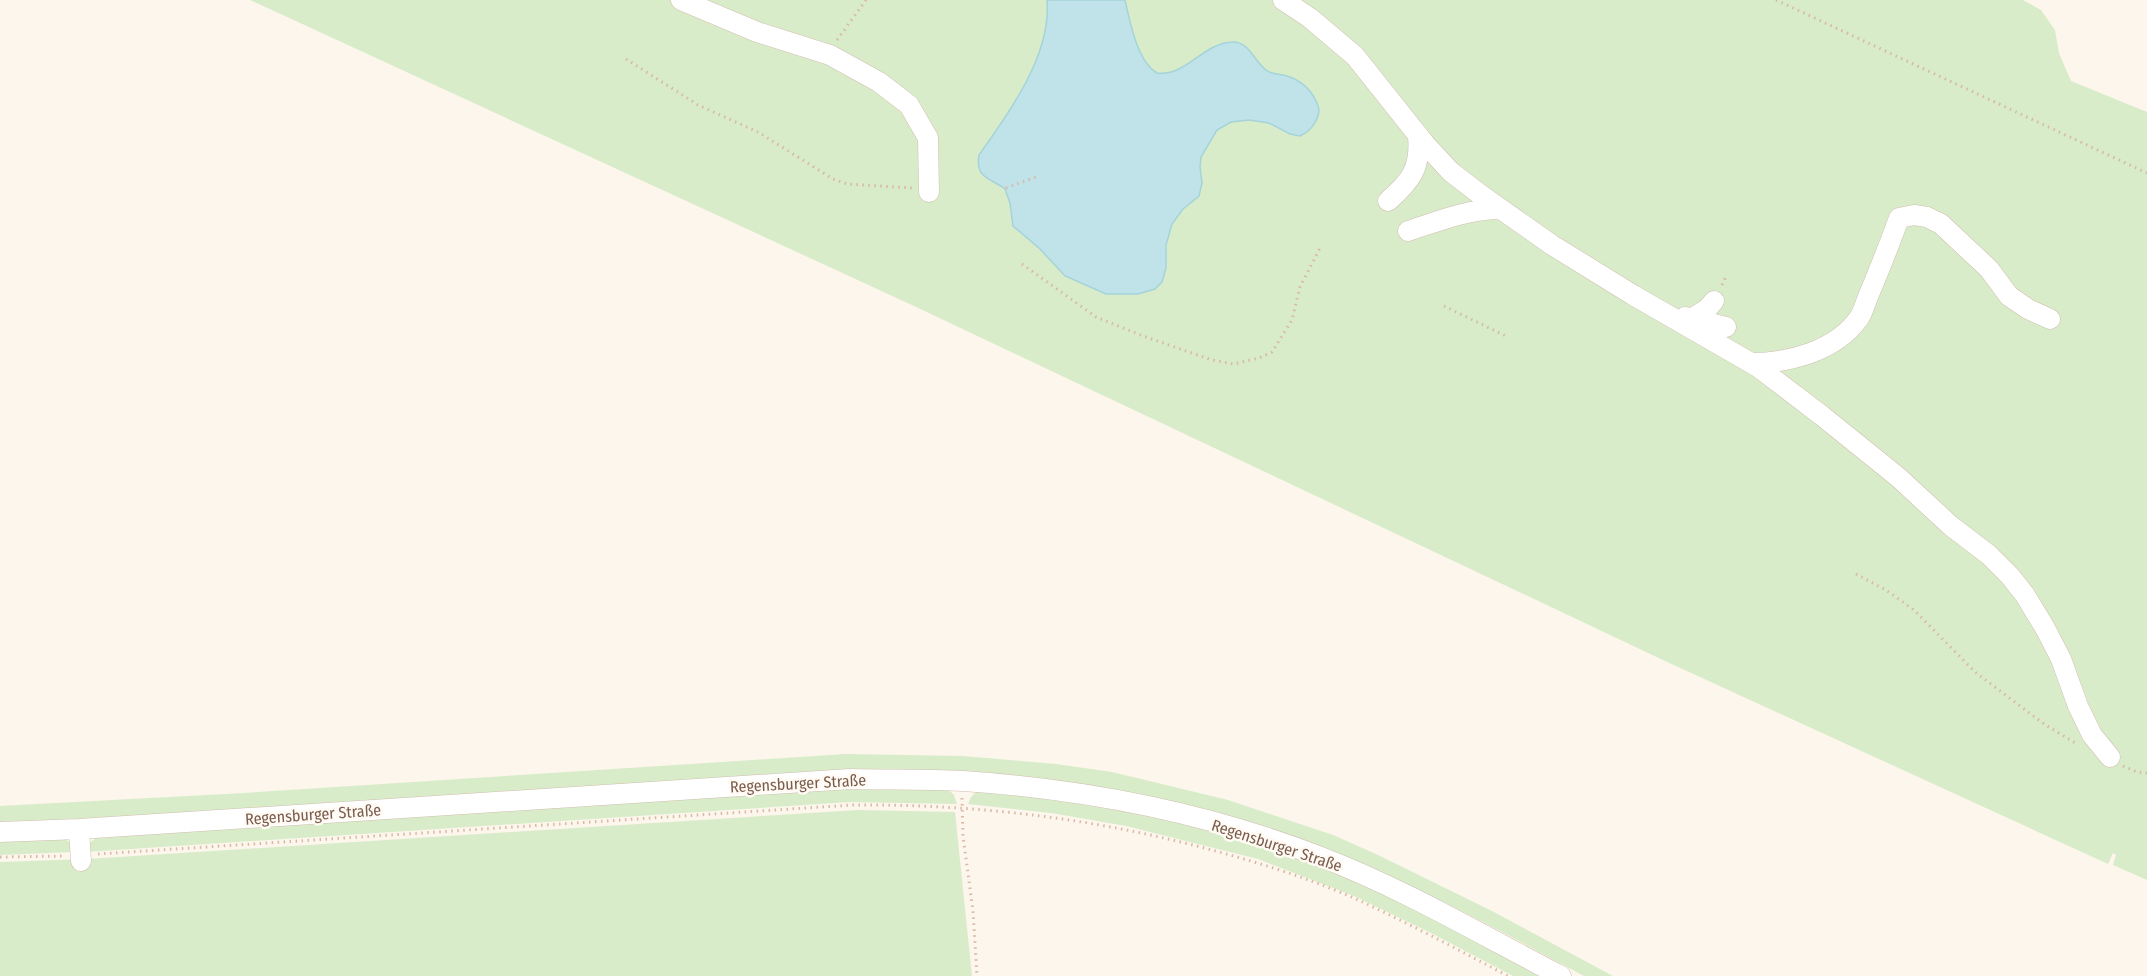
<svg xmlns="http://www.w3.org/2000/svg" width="2147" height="976" viewBox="0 0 2147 976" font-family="'Fira Sans Condensed',sans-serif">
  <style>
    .green { fill: #d8ecc9 }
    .water { fill: #bfe3e8; stroke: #a5d3da; stroke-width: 1.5 }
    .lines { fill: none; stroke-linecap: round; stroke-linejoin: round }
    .minor-casing { stroke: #d1beb0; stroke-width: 21 }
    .path { stroke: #d9b8a5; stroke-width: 3; stroke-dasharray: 1.5 4.5; stroke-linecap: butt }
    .minor { stroke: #fff; stroke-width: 20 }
    .labels { text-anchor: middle; stroke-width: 5; stroke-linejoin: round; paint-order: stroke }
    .street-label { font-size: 16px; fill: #7a5c4d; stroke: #fffaf3 }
  </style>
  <rect width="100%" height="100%" fill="#fdf6ec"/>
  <path class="green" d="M250 0H2023L2041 10 2055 30 2059 53 2071 81 2147 112V880L2113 865 2116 855 2113 853 2108 864 1665 661 914 306Z
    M845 754 963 756 1056 764 1112 772 1228 800 1333 835 1376 854 1492 911 1613 976H1584C1500 931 1416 884 1326 849L1005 776 79 820 0 822V806L244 793Z
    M851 788 949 790 954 795 957 804 850 802 86 852 91 842 97 837Z
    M977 791C1093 803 1210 823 1319 866 1397 897 1471 938 1545 976H1513L1431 933 1354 896 1258 859 1126 826 1051 813 968 804 971 797Z
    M858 810 955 812 972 976H0V862L87 859Z
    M66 839 73 846 74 852 0 855V841Z"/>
  <path class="water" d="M1047 0H1125C1130 22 1137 61 1157 73 1186 77 1203 43 1232 42 1249 41 1254 61 1266 70 1271 74 1277 74 1283 75 1297 78 1309 87 1315 99 1318 105 1320 109 1318 116 1314 126 1310 131 1300 136L1290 134 1269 123 1249 120 1231 122 1217 130 1201 157 1200 167 1202 183 1199 196 1183 209 1172 224 1166 245V268L1162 282 1155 289 1138 294H1106L1065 276 1040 249 1013 226 1010 203 1005 189C991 178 975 179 979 155 1009 113 1052 54 1047 0Z"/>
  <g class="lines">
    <g class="minor-casing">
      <path id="minor" d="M681 0 757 32 830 55 879 82 909 105 928 138 929 192
        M1283 0 1310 18 1355 56 1425 144 1451 172 1481 195 1552 245 1633 295 1758 367 1821 415 1898 477 1951 526 1989 555 2010 576 2025 595 2045 628 2061 659 2078 706 2092 735 2110 757
        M1388 201C1411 181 1421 168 1418 136
        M1408 231C1439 221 1468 209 1501 209
        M1685 317 1726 327
        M1691 319 1707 309 1714 301
        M1751 363C1789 363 1836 351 1859 318 1864 311 1866 300 1870 292 1880 268 1890 243 1899 218L1914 215 1927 217 1941 224 1989 269 2009 296 2028 309 2050 319
        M79 829 81 861
        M0 832 79 829 850 779C887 780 925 779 963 781 1084 789 1208 813 1321 857 1404 889 1482 935 1561 976"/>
    </g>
    <path class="path" d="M1776 0 2147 173
      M837 40 866 0
      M626 59 698 105 758 132 833 179 847 184 912 188
      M1006 188 1036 177
      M1022 264 1096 317 1143 336 1212 360 1234 364 1259 358 1272 352 1292 320 1300 287 1321 246
      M1722 285 1726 276
      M1444 306 1508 337
      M1856 574 1886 590 1914 610 1975 672 2044 724 2077 744
      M2123 766 2137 772 2147 773
      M962 798 963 836 973 911 977 976
      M98 854 852 805C975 804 1093 818 1212 850 1260 863 1308 878 1354 898 1406 922 1457 949 1508 976
      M0 857 64 856"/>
    <use href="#minor" class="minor"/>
  </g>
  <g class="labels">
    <g class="street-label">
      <text transform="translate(798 783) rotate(-3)" y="6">Regensburger Straße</text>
      <text transform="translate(313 814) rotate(-4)" y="6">Regensburger Straße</text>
      <text transform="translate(1277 845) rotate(18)" y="6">Regensburger Straße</text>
    </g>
  </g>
</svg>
